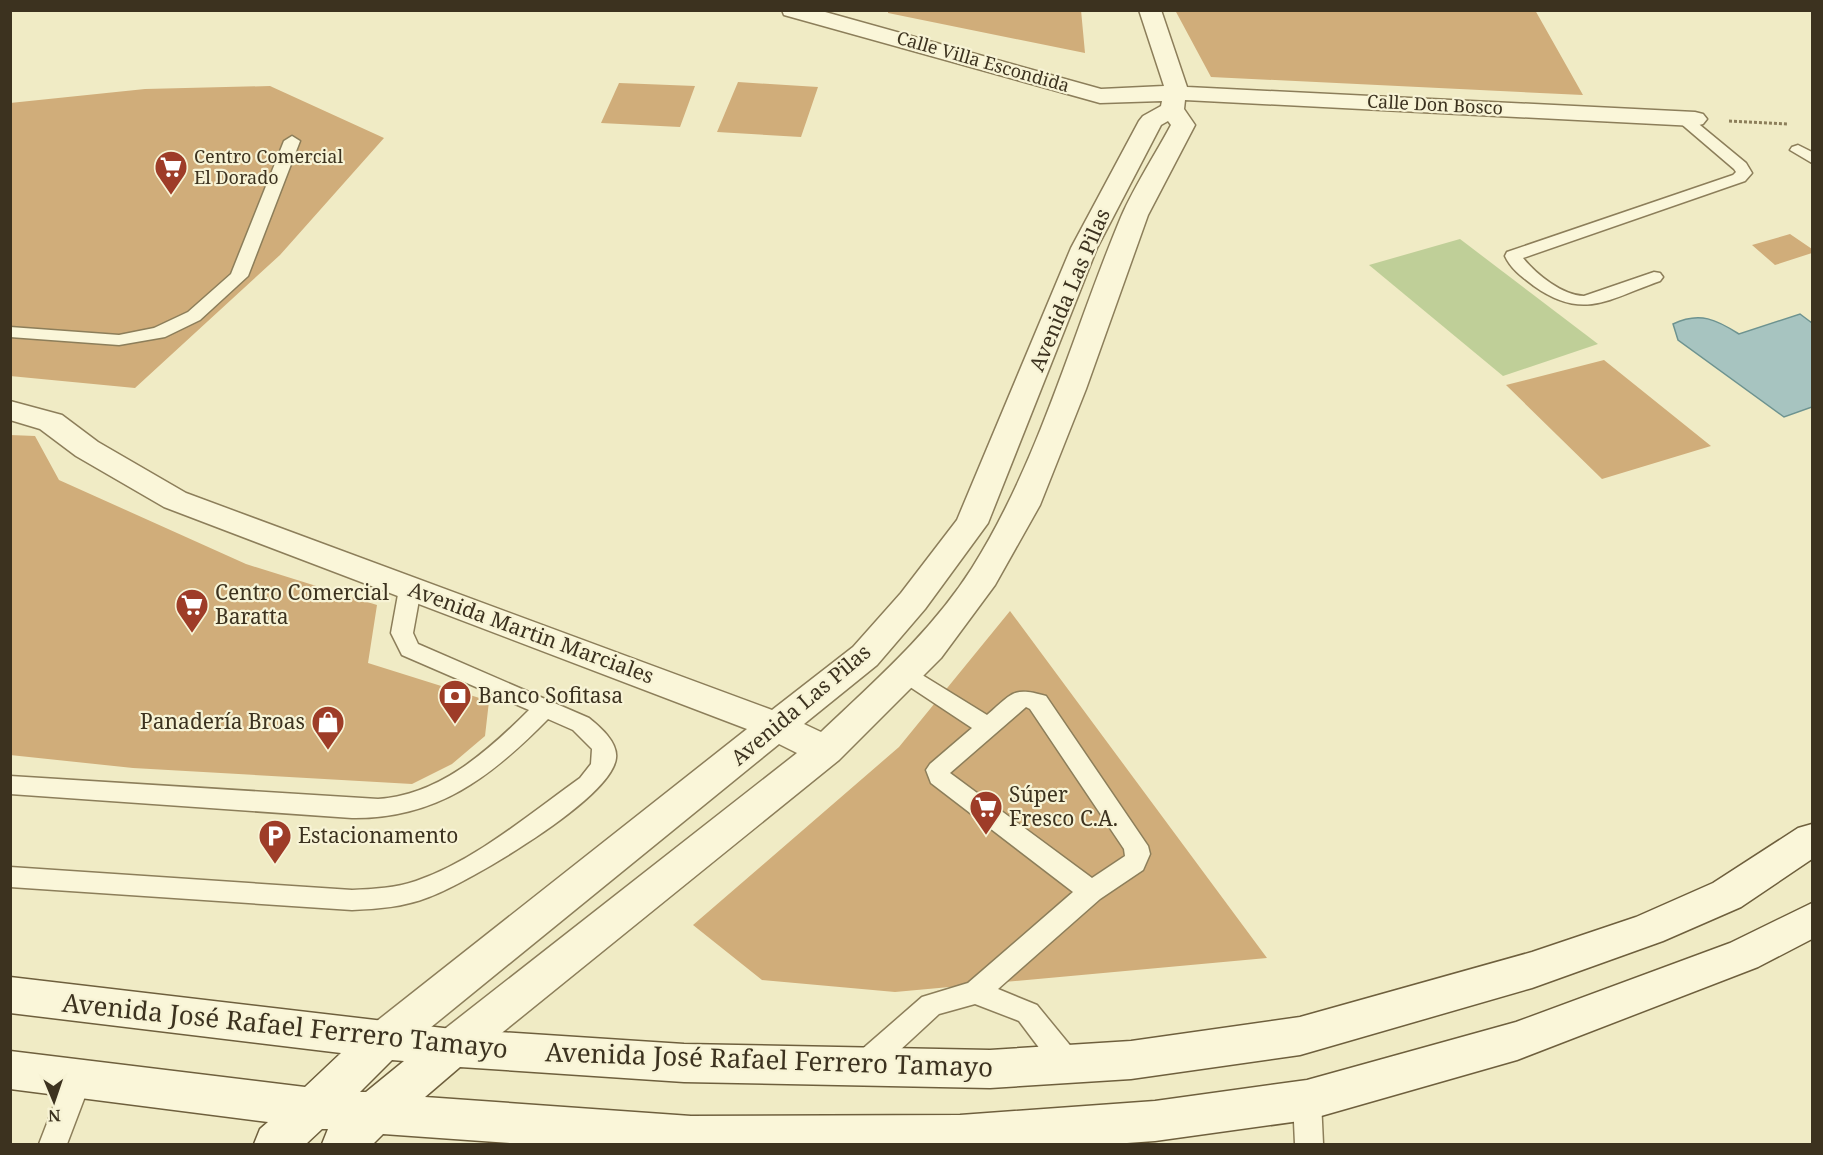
<svg xmlns="http://www.w3.org/2000/svg" width="1823" height="1155" viewBox="0 0 1823 1155" font-family="'Noto Serif',serif">
  <style>
    .green { fill: #bfcf98 }
    .water { fill: #a7c4c0; stroke: #6d9390; stroke-width: 1.5 }
    .building { fill: #d0ad7a }
    .lines { fill: none; stroke-linecap: round; stroke-linejoin: round }
    .lane-casing { stroke: #8c7e5a; stroke-width: 3 }
    .street-casing { stroke: #8c7e5a; stroke-width: 3 }
    .secondary-casing { stroke: #6e5f3d; stroke-width: 3 }
    .path { stroke: #8c7e5a; stroke-width: 3; stroke-dasharray: 3 2; stroke-linecap: butt }
    .lane { fill: #faf6d9; fill-rule: evenodd }
    .street { fill: #faf6d9; fill-rule: evenodd }
    .secondary { fill: #faf6d9; fill-rule: evenodd }
    .labels { text-anchor: middle; stroke-width: 4.5; stroke-linejoin: round; paint-order: stroke }
    .far-street-label { font-size: 18px; fill: #3c321f; stroke: #f7f3d5 }
    .far-poi-label { font-size: 18px; fill: #3c321f; stroke: #f7f3d5; text-anchor: start }
    .street-label { font-size: 21px; fill: #3c321f; stroke: #f7f3d5 }
    .poi-label { font-size: 21px; fill: #3c321f; stroke: #f7f3d5; text-anchor: start }
    .near-street-label { font-size: 26px; fill: #3c321f; stroke: #f7f3d5 }
  </style>
  <rect width="100%" height="100%" fill="#f0ebc5"/>
  <path class="green" d="M1460 239 1598 344 1503 376 1369 265Z"/>
  <path class="water" d="M1800 314 1812 323V407L1784 417 1678 340 1673 324C1700 311 1717 320 1739 334Z"/>
  <path class="building" d="M888 10H1081L1085 53 888 13Z
    M1175 10H1535L1583 95 1211 77Z
    M738 82 818 87 801 137 717 132Z
    M619 83 695 86 680 127 601 123Z
    M270 86 384 138 280 255 135 388 10 376V103L145 89Z
    M1790 234 1812 249V253L1775 265 1752 245Z
    M1604 360 1711 446 1602 479 1506 385Z
    M10 435 35 436 59 480 246 564 377 605 368 663 489 701 485 736 452 764 412 784 133 768 10 755Z
    M1010 611 1267 958 895 992 762 980 693 925 899 747Z"/>
  <g class="lines">
    <g class="lane-casing">
      <path id="lane" d="M1684 114 1689 116 1746 163 1752 173 1745 181 1523 258C1537 275 1562 295 1584 296L1654 272 1660 273 1663 277 1660 281C1609 299 1583 321 1534 286 1522 277 1511 269 1505 256L1507 252 1733 175 1736 172 1734 169 1679 122 1676 119Z
        M292 136 300 141 248 276 200 320 165 337 119 345 10 337V327L119 335 154 328 188 312 231 274 284 141Z
        M1798 145 1812 152V163L1790 150 1792 147Z
        M410 582 417 584 421 589 413 633 418 644 589 718C600 727 618 742 616 758 612 799 467 883 429 897 404 907 378 909 352 910L10 887V867L352 890C373 889 396 888 416 881 476 860 528 815 580 778L591 764 592 749 573 730 548 719C491 777 437 819 352 818L10 794V776L378 799C439 795 487 752 529 710L402 655 391 633 399 589 403 584Z
        M906 665 987 715C1012 694 1012 686 1046 696L1148 846 1150 854 1143 870 1100 899 998 989 1037 1005 1078 1055 1082 1064 1078 1073 1068 1076 1058 1073 1019 1021 975 1004 939 1014 872 1076 862 1079 852 1076 848 1067 852 1058 922 997 968 983 1073 892 931 783 926 770 930 764 972 728 898 679 895 673 898 667ZM1026 707 1030 709 1124 849 1125 856 1092 878 950 773Z
        M78 1066 88 1069 92 1078 67 1144H39L68 1069Z
        M1307 1087 1317 1091 1321 1100 1323 1144H1295L1293 1100 1297 1091Z"/>
    </g>
    <g class="street-casing">
      <path id="street" d="M782 10H818L1101 89 1164 86 1139 10H1161L1187 87 1695 112 1703 114 1707 119 1703 124 1695 126 1185 100 1184 109 1195 125 1148 215 1086 389 1040 505 995 585 941 658 839 760 467 1061 452 1067 437 1061 431 1048 437 1035 797 753 779 744 398 1054 383 1060 368 1054 362 1041 368 1028 747 729 164 507 76 456 40 429 10 420V401L62 415 98 442 186 493 772 710 853 647 901 593 957 520 1071 248 1139 121 1143 116 1161 106 1162 101 1100 103 784 15ZM1168 121 1171 125C1155 155 1135 185 1121 217 1072 334 1040 460 972 568 932 631 875 681 821 732L804 724 877 665 925 609 988 523 1097 248 1161 125Z"/>
    </g>
    <g class="secondary-casing">
      <path id="secondary" d="M1812 824V859L1741 907 1663 941 1532 988 1300 1055 1131 1079 990 1088 684 1082 460 1067 425 1097 691 1116 960 1115 1155 1101 1307 1080 1516 1022 1730 943 1812 903V939L1758 967 1517 1060 1307 1120 1155 1141 1113 1144H523L383 1134 373 1144H322L328 1129H322L306 1144H254L260 1129 268 1122 10 1089V1051L305 1087 341 1053 10 1013V977L452 1029 684 1044 990 1050 1131 1041 1300 1017 1532 952 1636 917 1713 883 1798 828ZM392 1060 404 1061 366 1092H360Z"/>
    </g>
    <path class="path" d="M1729 121 1788 124"/>
    <use href="#lane" class="lane"/>
    <use href="#street" class="street"/>
    <use href="#secondary" class="secondary"/>
  </g>
  <defs>
    <g id="supermarket-pin" transform="scale(1.725)"><path d="M0 17L-7.5 6A9.5 9.5 0 1 1 7.5 6Z" fill="#9e3c28" stroke="#f7f3d5"/><path d="M-6-5.5h2.5l.6 2H6L4.5 2H-2.5L-4.4-4H-6ZM-1.5 3.2a1.3 1.3 0 1 0 .1 0ZM3 3.2a1.3 1.3 0 1 0 .1 0Z" fill="#fff"/></g>
    <g id="bank-pin" transform="scale(1.725)"><path d="M0 17L-7.5 6A9.5 9.5 0 1 1 7.5 6Z" fill="#9e3c28" stroke="#f7f3d5"/><path d="M-6-4H6V4H-6ZM0-2.3a2.3 2.3 0 1 0 0 4.6a2.3 2.3 0 1 0 0-4.6Z" fill="#fff"/></g>
    <g id="shop-pin" transform="scale(1.725)"><path d="M0 17L-7.5 6A9.5 9.5 0 1 1 7.5 6Z" fill="#9e3c28" stroke="#f7f3d5"/><path d="M-5-2.5h2.3a2.7 3.5 0 0 1 5.4 0H5L5.5 6h-11ZM-1.5-2.5h3a1.5 2.3 0 0 0-3 0Z" fill="#fff"/></g>
    <g id="parking-pin" transform="scale(1.725)"><path d="M0 17L-7.5 6A9.5 9.5 0 1 1 7.5 6Z" fill="#9e3c28" stroke="#f7f3d5"/><path d="M-3.5-5.5H1a3.5 3.5 0 0 1 0 7H-1V5.5H-3.5ZM-1-3.4V-.6H.8a1.4 1.4 0 0 0 0-2.8Z" fill="#fff"/></g>
  </defs>
  <g fill-rule="evenodd">
    <use href="#supermarket-pin" x="171" y="167"/>
    <use href="#supermarket-pin" x="192" y="605"/>
    <use href="#bank-pin" x="455" y="696"/>
    <use href="#shop-pin" x="328" y="722"/>
    <use href="#supermarket-pin" x="986" y="807"/>
    <use href="#parking-pin" x="275" y="836"/>
  </g>
  <g class="labels">
    <g class="far-street-label">
      <text transform="translate(983 62) rotate(16)" y="6">Calle Villa Escondida</text>
      <text transform="translate(1435 105) rotate(3)" y="6">Calle Don Bosco</text>
    </g>
    <g class="far-poi-label">
      <text x="194" y="163">Centro Comercial<tspan x="194" dy="21">El Dorado</tspan></text>
    </g>
    <g class="street-label">
      <text transform="translate(1070 290) rotate(-67)" y="7">Avenida Las Pilas</text>
      <text transform="translate(531 633) rotate(20)" y="7">Avenida Martin Marciales</text>
      <text transform="translate(801 705) rotate(-40)" y="7">Avenida Las Pilas</text>
    </g>
    <g class="poi-label">
      <text x="215" y="600">Centro Comercial<tspan x="215" dy="24">Baratta</tspan></text>
      <text x="478" y="703">Banco Sofitasa</text>
      <text x="305" y="729" text-anchor="end">Panadería Broas</text>
      <text x="1009" y="802">Súper<tspan x="1009" dy="24">Fresco C.A.</tspan></text>
      <text x="298" y="843">Estacionamento</text>
    </g>
    <g class="near-street-label">
      <text transform="translate(285 1026) rotate(6)" y="9">Avenida José Rafael Ferrero Tamayo</text>
      <text transform="translate(769 1060) rotate(2)" y="9">Avenida José Rafael Ferrero Tamayo</text>
    </g>
  </g>
  <rect width="1823" height="1155" fill="none" stroke="#3c321f" stroke-width="24"/>
  <g transform="translate(54 1101) rotate(178)" stroke="#f7f3d5" stroke-width="4.5" paint-order="stroke">
  <path d="M0-4.5L10 22L0 15L-10 22Z" fill="#3c321f"/>
  <text y="-9" font-size="16" font-weight="bold" text-anchor="middle" fill="#3c321f">N</text>
  </g>
</svg>
